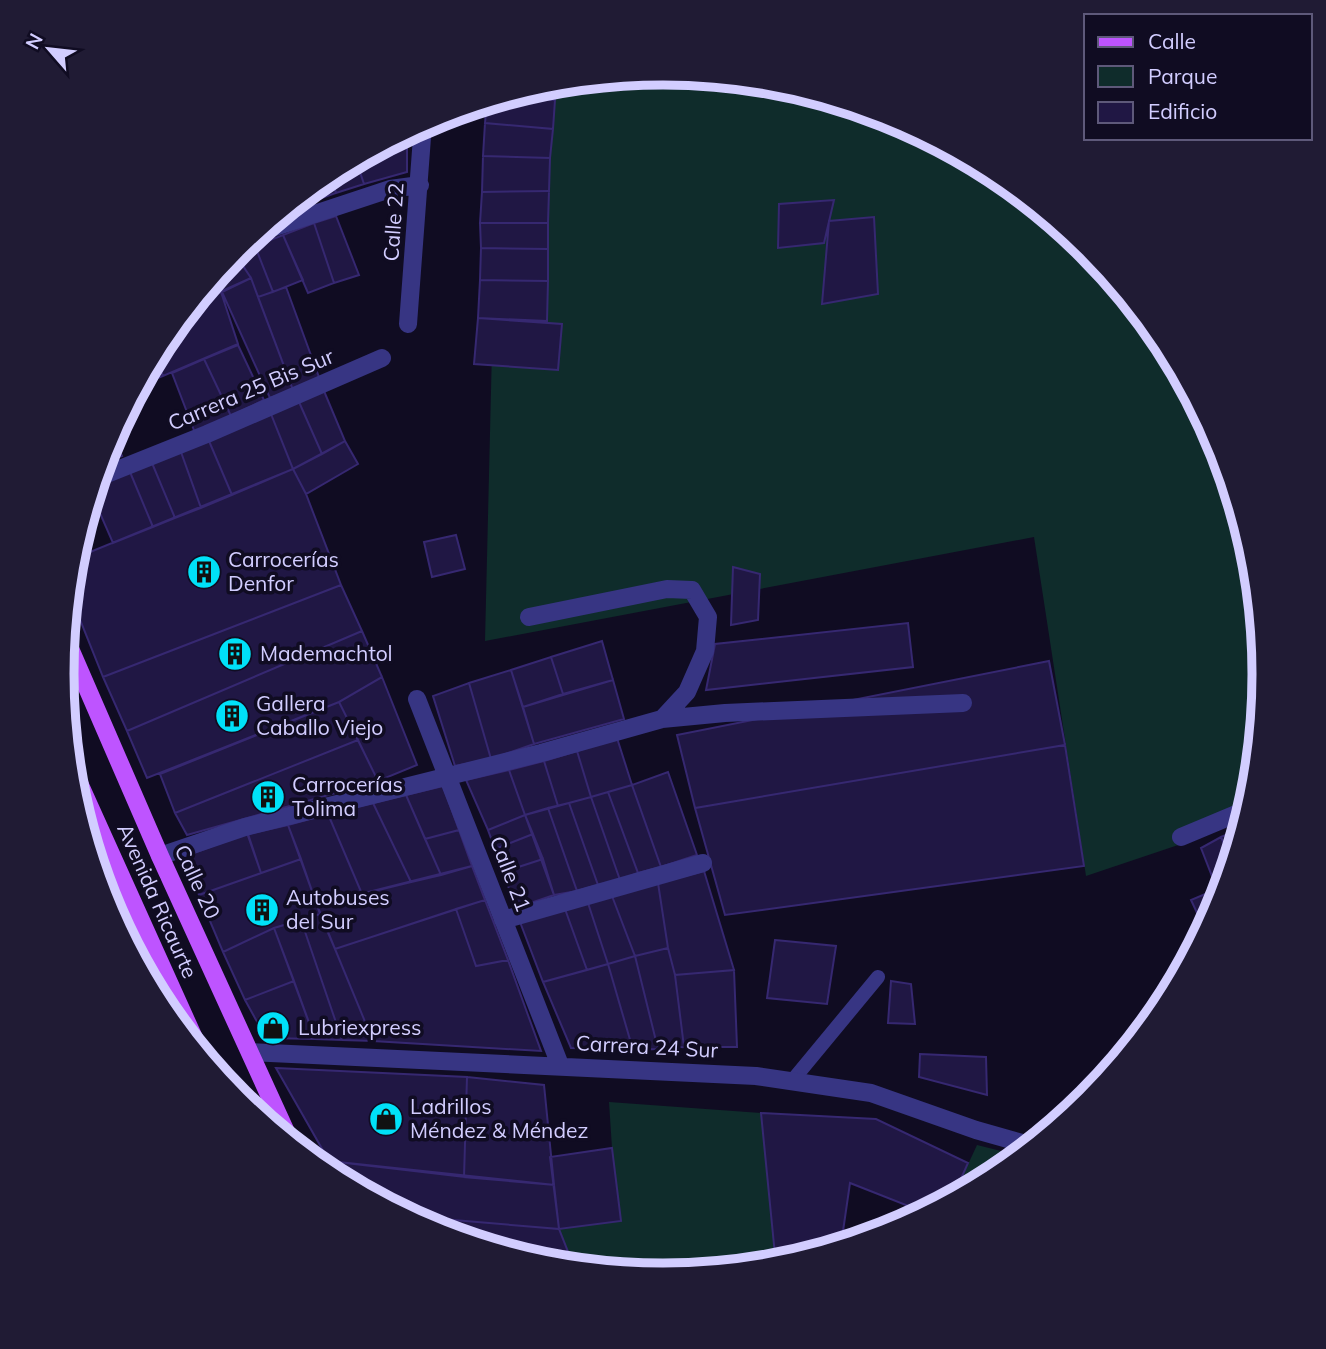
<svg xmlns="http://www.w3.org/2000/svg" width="1326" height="1349" viewBox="0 0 1326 1349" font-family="Mulish,sans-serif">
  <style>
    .green { fill: #0f2c2b }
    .building { fill: #201744; stroke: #362871; stroke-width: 2 }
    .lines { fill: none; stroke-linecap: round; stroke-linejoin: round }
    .service { stroke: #373583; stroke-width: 14 }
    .minor { stroke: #373583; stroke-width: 18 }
    .primary { stroke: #be54ff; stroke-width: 18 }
    .labels { text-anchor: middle; stroke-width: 7; stroke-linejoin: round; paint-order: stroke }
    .street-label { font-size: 21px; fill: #d2cdff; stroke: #100c22 }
    .poi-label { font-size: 21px; fill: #d2cdff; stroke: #100c22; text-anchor: start }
    .rim { fill: none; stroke: #d2cdff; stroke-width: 9 }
  </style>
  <rect width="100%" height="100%" fill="#100c22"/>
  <path class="green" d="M663 73 781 84 894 119 998 174 1089 249 1164 341 1219 445 1253 557 1265 674 1253 792 1245 819 1205 836 1086 876 1034 537 485 641 498 99 546 84Z
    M609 1102 761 1113 776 1265 663 1276 574 1267 559 1229 621 1221 612 1148Z
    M977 1145 1021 1156 997 1175 952 1199Z"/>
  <path class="building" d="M507 96 555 100 553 129 485 123 487 102Z
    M485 123 553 129 550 158 483 156Z
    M407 132V172L364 184 356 160Z
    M483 156 550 158 549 191 482 192Z
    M356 160 364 184 336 193 330 174Z
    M330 174 336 193 308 203 305 194Z
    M549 191 548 223H480L482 192Z
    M305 194 308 203 279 215Z
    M834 200 824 243 778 248 779 204Z
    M336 216 359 275 334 283 314 223Z
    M874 217 878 294 822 304 829 221Z
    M314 223 334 283 308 293 283 235Z
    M480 223H548V249L481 248Z
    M283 235 303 280 273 292 255 246Z
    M255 246 273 292 258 297 251 278 235 254Z
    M481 248 548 249V281L480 280Z
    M235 254 251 278 222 291 216 275Z
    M251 278 293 390 270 398 222 292Z
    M480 280 548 281 547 321 478 318Z
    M286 287 320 380 293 390 258 297Z
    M221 292 238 344 163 376 154 356 163 340 192 304Z
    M478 318 562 324 558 370 474 364Z
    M238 345 264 400 231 416 204 359Z
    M154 356 163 376 138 386Z
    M204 359 231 416 195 433 172 373Z
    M324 391 345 441 322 454 299 402Z
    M299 402 322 454 293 469 271 414Z
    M271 414 293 469 232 495 209 441Z
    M112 435 122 456 101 465 107 444Z
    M209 441 232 495 201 508 181 452Z
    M345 441 358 464 306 494 293 469Z
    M181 452 201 508 175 518 152 463Z
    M152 463 175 518 153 527 130 472Z
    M293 469 306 494 341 585 103 677 69 592 73 559Z
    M130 472 153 527 113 543 92 495 95 484Z
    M456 535 465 569 432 577 424 542Z
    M733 567 760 574 758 620 731 625Z
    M341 585 362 631 127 731 103 677Z
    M908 623 913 667 706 690 715 644Z
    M362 631 382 677 339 702 147 778 127 731Z
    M602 641 613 680 563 694 551 657Z
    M551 657 563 694 523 707 511 670Z
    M1049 661 1065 745 695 808 677 735Z
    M511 670 534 744 491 759 469 683Z
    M382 677 417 765 378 781 339 702Z
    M613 680 624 719 534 744 523 707Z
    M469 683 491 759 455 766 433 696Z
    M339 702 358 740 175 813 160 774Z
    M617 738 632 785 591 797 577 751Z
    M358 740 378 781 187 835 175 813Z
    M1065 745 1084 866 725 915 695 808Z
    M577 751 591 797 558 806 544 761Z
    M544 761 558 806 525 815 509 770Z
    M509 770 525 815 488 830 466 780Z
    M668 772 697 855 661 867 632 785Z
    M632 785 661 867 638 873 608 792Z
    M443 786 459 830 425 839 406 795Z
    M608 792 638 873 620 880 591 797Z
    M406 795 441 875 411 882 373 803Z
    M591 797 620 880 598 885 569 803Z
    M373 803 411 882 362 894 328 814Z
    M569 803 598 885 577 891 548 808Z
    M548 808 577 891 554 895 525 815Z
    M328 814 362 894 317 905 288 825Z
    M525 815 533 834 495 849 488 830Z
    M288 825 301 859 261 873 248 834Z
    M1243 827 1232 862 1221 837Z
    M459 830 472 866 441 875 425 839Z
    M247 833 261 873 199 895 186 856Z
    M533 834 543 859 503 872 495 849Z
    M1221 837 1232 862 1225 885 1217 889 1201 848Z
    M301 859 320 914 274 928 223 952 199 895Z
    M543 859 554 895 516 908 503 872Z
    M472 866 485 900 335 949 317 905Z
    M704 871 734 970 675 975 668 948 658 883Z
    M658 883 668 948 635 956 612 896Z
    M1217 889 1221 897 1205 930 1191 900Z
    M612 896 635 956 608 964 588 903Z
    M485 900 508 960 476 966 456 909Z
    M588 903 608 964 587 970 565 909Z
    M456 909 476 966 508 960 541 1051 373 1041 335 949Z
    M565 909 587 970 543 982 520 922Z
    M320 914 335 949 373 1041 342 1040 301 920Z
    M301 920 342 1040 315 1039 274 928Z
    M274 928 294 981 245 1000 223 952Z
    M775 940 836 946 827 1004 767 998Z
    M668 948 675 975 684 1047 658 1049 635 956Z
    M635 956 658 1049 633 1050 608 964Z
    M608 964 633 1050 571 1048 543 982Z
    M734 970 737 1047H684L675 975Z
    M294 981 315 1039 266 1038 245 1000Z
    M891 981 911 984 915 1024 888 1023Z
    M920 1054 986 1057 987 1095 919 1077Z
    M276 1068 467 1077 464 1177 329 1161Z
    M467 1077 544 1085 554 1185 464 1177Z
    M761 1113 876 1119 968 1163 952 1199 926 1213 850 1183 842 1238 917 1218 893 1231 776 1265Z
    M612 1148 621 1221 559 1229 550 1157Z
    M329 1161 554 1185 559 1229 406 1216 342 1182Z
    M406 1216 559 1229 574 1267 545 1265 432 1230Z"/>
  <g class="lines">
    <path class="service" d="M792 1081 878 977"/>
    <path class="minor" d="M257 233 390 189 420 185
      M408 324 423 124
      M97 478 207 434 382 358
      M529 617 667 589 692 590 708 617 705 651 687 692 662 719
      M417 699 560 1065
      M1181 837 1248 809
      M160 856 245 827 541 753 662 719 725 713 963 703
      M503 920 703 863
      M250 1052 756 1076 871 1093 976 1130 1033 1146"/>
    <path class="primary" d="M65 637 160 856 292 1145
      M70 763 203 1058"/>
  </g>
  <defs>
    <g id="building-disc" transform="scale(1.75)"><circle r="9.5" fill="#00e1f8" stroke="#100c22"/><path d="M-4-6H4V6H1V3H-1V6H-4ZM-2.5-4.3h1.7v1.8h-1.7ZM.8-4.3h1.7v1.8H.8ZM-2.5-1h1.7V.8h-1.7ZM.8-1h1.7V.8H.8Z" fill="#111"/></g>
    <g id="shop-disc" transform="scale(1.75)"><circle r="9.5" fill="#00e1f8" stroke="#100c22"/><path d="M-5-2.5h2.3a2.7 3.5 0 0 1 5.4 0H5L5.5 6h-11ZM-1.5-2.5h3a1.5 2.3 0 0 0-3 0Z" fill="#111"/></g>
  </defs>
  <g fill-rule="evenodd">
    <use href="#building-disc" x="204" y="572"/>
    <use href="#building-disc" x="235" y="654"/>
    <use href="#building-disc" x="232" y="716"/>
    <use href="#building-disc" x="268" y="797"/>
    <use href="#building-disc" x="262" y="910"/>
    <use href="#shop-disc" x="273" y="1028"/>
    <use href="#shop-disc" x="386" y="1119"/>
  </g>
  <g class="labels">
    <g class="street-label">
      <text transform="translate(394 222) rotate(-86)" y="7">Calle 22</text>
      <text transform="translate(251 390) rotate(-23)" y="7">Carrera 25 Bis Sur</text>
      <text transform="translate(510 874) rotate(69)" y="7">Calle 21</text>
      <text transform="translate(197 882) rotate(65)" y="7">Calle 20</text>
      <text transform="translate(157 901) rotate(66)" y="7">Avenida Ricaurte</text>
      <text transform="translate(647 1047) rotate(3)" y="7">Carrera 24 Sur</text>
    </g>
    <g class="poi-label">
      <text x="228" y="567">Carrocerías<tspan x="228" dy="24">Denfor</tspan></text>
      <text x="260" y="661">Mademachtol</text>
      <text x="256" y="711">Gallera<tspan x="256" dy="24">Caballo Viejo</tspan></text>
      <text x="292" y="792">Carrocerías<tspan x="292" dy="24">Tolima</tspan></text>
      <text x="286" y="905">Autobuses<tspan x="286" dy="24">del Sur</tspan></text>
      <text x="298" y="1035">Lubriexpress</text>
      <text x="410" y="1114">Ladrillos<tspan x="410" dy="24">Méndez &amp; Méndez</tspan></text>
    </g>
  </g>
  <path d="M0 0H1326V1349H0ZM74 674a589 589 0 1 1 1178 0a589 589 0 1 1-1178 0Z" fill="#201b34" fill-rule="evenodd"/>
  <path class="rim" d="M74 674a589 589 0 1 1 1178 0a589 589 0 1 1-1178 0Z"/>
  <rect x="1084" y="14" width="228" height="126" fill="#100c22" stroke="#5e597a" stroke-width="2"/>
  <rect x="1098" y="37" width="35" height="10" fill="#be54ff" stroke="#5e597a" stroke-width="2"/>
  <text x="1148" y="49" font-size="21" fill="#d2cdff">Calle</text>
  <rect x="1098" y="66" width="35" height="21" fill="#0f2c2b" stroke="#5e597a" stroke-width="2"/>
  <text x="1148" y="84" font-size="21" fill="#d2cdff">Parque</text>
  <rect x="1098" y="102" width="35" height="21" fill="#201744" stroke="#5e597a" stroke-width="2"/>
  <text x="1148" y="119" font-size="21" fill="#d2cdff">Edificio</text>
  <g transform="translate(49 49) rotate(298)" stroke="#100c22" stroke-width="5" paint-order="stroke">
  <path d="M0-5L12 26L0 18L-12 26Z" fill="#d2cdff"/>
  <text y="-10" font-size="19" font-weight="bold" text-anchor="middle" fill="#d2cdff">N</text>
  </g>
</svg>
